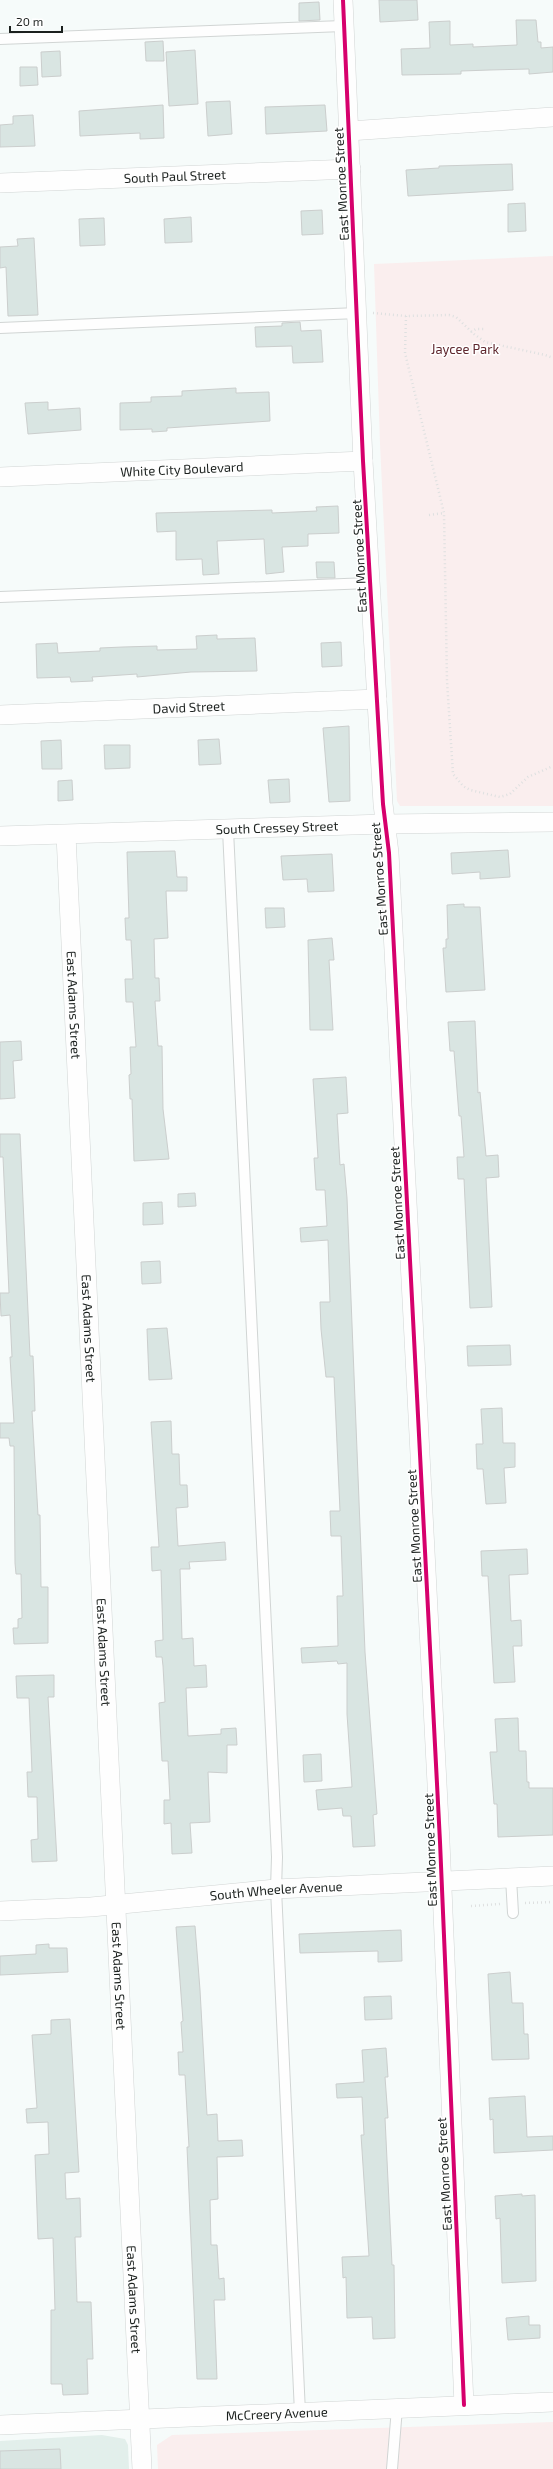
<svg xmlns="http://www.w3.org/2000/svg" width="553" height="2469" viewBox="0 0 553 2469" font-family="'Exo 2',sans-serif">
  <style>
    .built { fill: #e2efeb }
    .green { fill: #faeeee }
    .building { fill: #d9e5e2; stroke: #cbcecd }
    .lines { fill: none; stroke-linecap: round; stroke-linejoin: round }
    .lane-casing { stroke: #d1d5d4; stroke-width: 12 }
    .street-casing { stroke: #d1d5d4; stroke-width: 20 }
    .path { stroke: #dee0e0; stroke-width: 2.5; stroke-dasharray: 1 3; stroke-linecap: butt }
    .lane { stroke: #fefefe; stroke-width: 10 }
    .street { stroke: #fefefe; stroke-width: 19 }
    .cycleway-casing { stroke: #fff; stroke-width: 6 }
    .cycleway { stroke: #d6006c; stroke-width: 4 }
    .labels { text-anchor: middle; stroke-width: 3; stroke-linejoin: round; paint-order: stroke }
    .street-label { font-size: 13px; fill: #1b201e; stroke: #fff }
    .park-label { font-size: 13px; fill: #5f272e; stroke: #fff }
  </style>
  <rect width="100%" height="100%" fill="#f6fbfa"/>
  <path class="built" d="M102 2435 125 2439 128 2445 129 2469H0V2441Z"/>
  <path class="green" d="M553 256V806H400L397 801 380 444 374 264Z
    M553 2422V2469H158L157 2445 172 2435Z"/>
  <path class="building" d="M379 0H417L418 20 380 22Z
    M319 2 320 20 299 21V3Z
    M516 20H536L538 42H541V48L553 47V72L529 74V69L490 70 461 71V74L402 75 401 49 430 48 429 22 450 21V45L473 44V47L517 45Z
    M163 41 164 61H146L145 42Z
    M195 50 198 104 169 106 166 52Z
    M60 51 61 76 42 77 41 52Z
    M20 67H37L38 85 20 86Z
    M230 101 232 134 208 136 206 102Z
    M163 105 164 138 140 139V133L80 136 79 111Z
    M325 105 327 131 266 134 265 107Z
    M33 115 35 146 0 147V125L13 124V116Z
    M512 164 513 190 408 196 406 170 439 168V166Z
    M525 203 526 231 508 232V204Z
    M322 210 323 234 302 235 301 211Z
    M191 217 192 242 165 243 164 219Z
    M104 218 105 245 80 246 79 219Z
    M34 238 38 315 8 316 6 267 0 268V247L18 246 17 239Z
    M300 322 301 331 321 330 323 362 293 363 292 346 256 347 255 327 282 326V323Z
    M236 388V393L269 392 270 421 167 428V431L152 432V429L120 430V403L151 402V397L182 396V391Z
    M48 402V410L80 408 81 430 28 434 25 403Z
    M338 506 339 533 308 534V546L282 547 284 572 266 574 264 539 217 541 219 574 203 575 202 559 176 560V531L157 532 156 513 272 510V513L317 511 316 507Z
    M316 562H334L335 578H317Z
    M217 635V639L255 638 257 671 191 672 137 677V674L92 677 93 681 71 682 70 677 37 678 36 644 57 643 58 653 100 651V648L123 647 157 646V650L197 649 196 636Z
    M341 642 342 666 322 667 321 643Z
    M349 726 350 801 329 802 323 728Z
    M219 739 221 764 199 765 198 740Z
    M61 740 62 769H42L41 741Z
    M104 745H130V768L105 769Z
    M289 779 290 802 270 803 268 780Z
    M72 780 73 800 58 801V781Z
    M508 850 510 877 480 879V872L452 874 451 853Z
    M175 851 177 877H187V891H166L168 938 154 939 155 978H159L160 1001H155L158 1046H162L163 1109 169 1159 134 1161 132 1099H130L129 1075 131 1074 130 1047H136L133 1002H126L125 979H133L131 940H126L125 918H129L127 852Z
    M332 854 334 891 308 892 307 879 283 880 281 856Z
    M464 904V907H480L485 990 446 992 443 948H446V939H448L447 905Z
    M265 908H284L285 927 266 928Z
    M332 938 334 960H329L333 1030H310L308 940Z
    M475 1021 478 1093 480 1092 486 1156 498 1155 499 1177 486 1178 492 1307 470 1308 464 1179H458L457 1157H464L461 1116H459L454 1051H450L448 1022Z
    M21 1041 22 1060 13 1061 15 1098 0 1099V1042Z
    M346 1077 348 1113 337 1114 340 1165 344 1164 347 1198 365 1652 377 1814 373 1815 375 1846 353 1847 351 1816H343L342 1808 318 1810 316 1790 352 1787 347 1714V1663L338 1664 337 1661 302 1663 301 1648 338 1646 337 1596H343L341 1536H331L330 1511H340L334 1377H326L321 1329 320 1302H330L328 1240 301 1242 300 1228 327 1226 325 1190H316L314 1158H318L313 1079Z
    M0 1134H20L30 1356H33L34 1379 35 1411H32L38 1515H40L41 1587H48V1643L14 1644 13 1628H18V1619L22 1618 21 1574H16L15 1563 14 1446H10L9 1438H0V1423H14L10 1357H12L10 1315 1 1316 0 1293H9L3 1157H0Z
    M195 1193 196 1206 178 1207V1194Z
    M162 1202 163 1224 143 1225V1203Z
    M160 1261 161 1283 142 1284 141 1262Z
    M167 1328 172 1379 149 1380 147 1329Z
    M510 1345 511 1365 468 1366 467 1346Z
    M502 1408 503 1443H515V1467L504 1468 506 1503 486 1504 483 1469H477L476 1444H483L481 1409Z
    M171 1421 172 1454H179L180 1485H187L188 1507 176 1508 178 1546 225 1542 226 1560 189 1562 190 1569H180L182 1639 193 1638 194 1666 206 1665 207 1687 186 1688 188 1736 221 1734V1729L236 1728 237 1745H227V1773L208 1772 210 1822 190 1823 192 1853 172 1854 171 1823 164 1824V1800H170L168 1761H162L159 1703 165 1702 163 1666 162 1657H156L155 1641 163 1640 161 1570 152 1571 151 1547H159L151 1422Z
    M527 1549 528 1574 509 1575 511 1621 521 1620 522 1646H513L515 1682 494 1683 488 1576H482L481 1551Z
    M54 1675V1697H48L57 1861 32 1862 31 1840 38 1839 37 1797H28L27 1772H32L29 1698H17L16 1676Z
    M518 1718 519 1751H526L527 1782H529V1788H553V1835L498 1837 497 1804H494L490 1752H497L495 1719Z
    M321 1754 322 1781 304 1782 303 1755Z
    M195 1926 200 1990 207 2115 217 2114 218 2141 242 2140 243 2156 217 2157 218 2199 210 2200 211 2245H217L219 2279 224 2278 225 2300H214L217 2379H197L187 2147H189L185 2075H179L178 2052H183L181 2022 183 2021 176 1927Z
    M401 1930 402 1961 378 1962V1951L300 1953 299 1934Z
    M49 1944V1948H67L68 1972 0 1975V1956L36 1954V1945Z
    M510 1972 512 2003H523L524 2034H528L529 2059 492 2060 488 1974Z
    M391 1996 392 2019 365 2020 364 1997Z
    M70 2019 79 2172 65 2173 66 2199 80 2198 81 2237H75L77 2302H91L93 2359H87L88 2394 63 2395 62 2384H51V2310H55L53 2238 38 2239 35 2155 49 2154 48 2122 27 2123 26 2109 37 2108 32 2035 51 2034V2020Z
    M386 2048 388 2077H385L388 2118H385L392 2265H394L395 2338 373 2339 372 2317 347 2318 346 2277 343 2278 342 2257 369 2256 361 2135H364L362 2097 337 2098 336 2084 364 2082 362 2050Z
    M525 2096 527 2137 553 2136V2150L494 2153 493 2119 490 2120 489 2098Z
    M522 2194V2196L535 2195 536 2281 502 2283 500 2218 496 2219 495 2196Z
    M529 2316V2325H540V2338L508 2340 506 2318Z
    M60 2449 61 2469H0V2451Z"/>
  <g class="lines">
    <g class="lane-casing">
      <path id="lane" d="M0 39 343 26
        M0 328 358 313
        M0 597 370 583
        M228 830 277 1857 276 1889 300 2413
        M511 1878 513 1913
        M392 2469 397 2408"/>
    </g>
    <g class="street-casing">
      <g id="street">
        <path d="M343 0 363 461 383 804 389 853 440 1842 464 2405"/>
        <path d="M349 131 553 117"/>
        <path id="s1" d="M0 183 351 169"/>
        <path id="s2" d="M0 477 363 461"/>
        <path id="s3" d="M0 715 377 699"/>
        <path id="s4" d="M66 835 142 2469"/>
        <path id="s5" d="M0 836 385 824 553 822"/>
        <path id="s6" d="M0 1911 91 1907 276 1889 553 1876"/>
        <path id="s7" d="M0 2425 553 2402"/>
      </g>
    </g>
    <path class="path" d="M373 313 406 316 449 315 456 317 474 334 485 342 545 355 553 358
      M406 316 405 353 444 513 447 681 453 774 463 786 470 790 500 797 510 794 528 777 553 766
      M471 332 476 329H485
      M429 515 444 513
      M525 1903 553 1902
      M471 1906 500 1904"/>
    <use href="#lane" class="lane"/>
    <use href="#street" class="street"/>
    <g class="cycleway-casing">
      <path id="cycleway" d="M343 0 363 461 383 804 389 853 440 1842 464 2405"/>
    </g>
    <use href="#cycleway" class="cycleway"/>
  </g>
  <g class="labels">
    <g class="street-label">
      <text dy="5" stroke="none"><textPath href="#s1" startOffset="175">South Paul Street</textPath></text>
      <text transform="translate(341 184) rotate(-93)" y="5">East Monroe Street</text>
      <text dy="5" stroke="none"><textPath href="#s2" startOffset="182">White City Boulevard</textPath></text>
      <text transform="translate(359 556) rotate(-93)" y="5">East Monroe Street</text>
      <text dy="5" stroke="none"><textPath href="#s3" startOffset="189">David Street</textPath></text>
      <text dy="5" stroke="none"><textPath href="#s5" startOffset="277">South Cressey Street</textPath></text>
      <text transform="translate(379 879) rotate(-94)" y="5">East Monroe Street</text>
      <text dy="5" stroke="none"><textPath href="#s4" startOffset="170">East Adams Street</textPath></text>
      <text transform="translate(397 1203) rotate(-93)" y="5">East Monroe Street</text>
      <text dy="5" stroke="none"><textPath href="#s4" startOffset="494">East Adams Street</textPath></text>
      <text transform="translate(414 1526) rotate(-93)" y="5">East Monroe Street</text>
      <text dy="5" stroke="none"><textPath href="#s4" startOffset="818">East Adams Street</textPath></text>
      <text transform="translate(430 1850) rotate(-92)" y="5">East Monroe Street</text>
      <text dy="5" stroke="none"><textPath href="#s6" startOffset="277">South Wheeler Avenue</textPath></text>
      <text dy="5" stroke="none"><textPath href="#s4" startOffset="1142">East Adams Street</textPath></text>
      <text transform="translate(444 2174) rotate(-93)" y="5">East Monroe Street</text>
      <text dy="5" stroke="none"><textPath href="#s4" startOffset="1466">East Adams Street</textPath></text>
      <text dy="5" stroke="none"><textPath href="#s7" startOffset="277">McCreery Avenue</textPath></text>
    </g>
    <g class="park-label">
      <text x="465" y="354">Jaycee Park</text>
    </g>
  </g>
  <path d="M10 26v6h52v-6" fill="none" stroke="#1b201e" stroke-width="2"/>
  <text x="16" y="26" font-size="12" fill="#1b201e" stroke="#ffffff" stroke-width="3" paint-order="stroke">20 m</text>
</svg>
